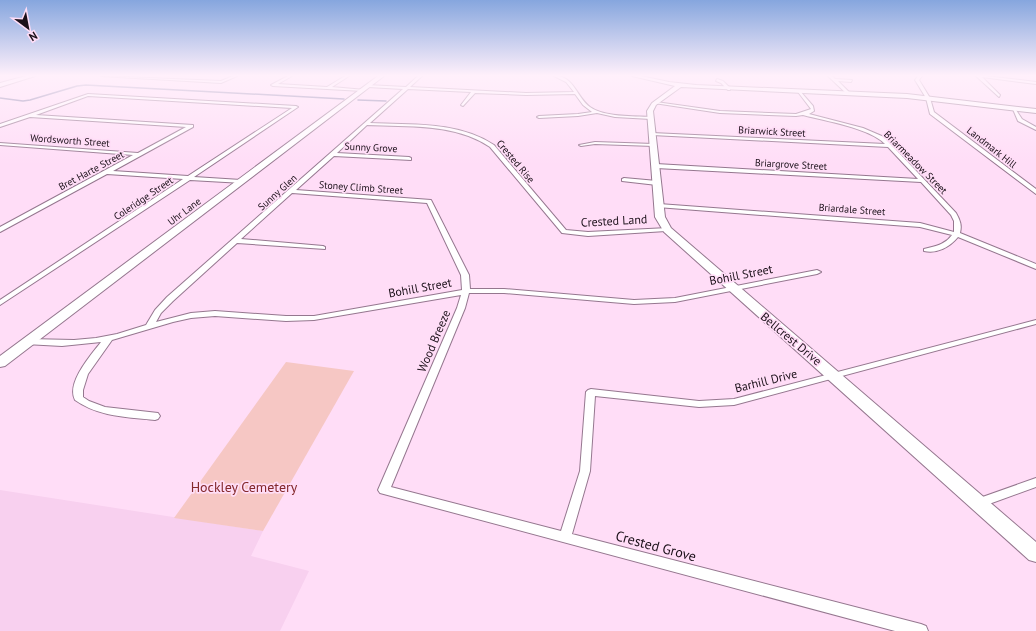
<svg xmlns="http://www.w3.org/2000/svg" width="1036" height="631" viewBox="0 0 1036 631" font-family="'PT Sans',sans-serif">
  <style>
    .built { fill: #f8d0ef }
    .green { fill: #f6c7c4 }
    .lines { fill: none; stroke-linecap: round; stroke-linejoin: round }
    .stream { stroke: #6f6a99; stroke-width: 1.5 }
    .street-casing { stroke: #95778f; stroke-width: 2 }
    .secondary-casing { stroke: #95778f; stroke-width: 2 }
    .primary-casing { stroke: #95778f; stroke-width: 2 }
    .street { fill: #fff; fill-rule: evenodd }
    .secondary { fill: #fff; fill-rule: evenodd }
    .primary { fill: #fff; fill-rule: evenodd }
    .labels { text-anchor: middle; stroke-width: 3.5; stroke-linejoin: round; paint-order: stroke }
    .far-street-label { font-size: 10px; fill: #1b1019; stroke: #ffddf7 }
    .street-label { font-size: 12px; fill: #1b1019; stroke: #ffddf7 }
    .near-park-label { font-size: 14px; fill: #84292c; stroke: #ffddf7 }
    .near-street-label { font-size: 14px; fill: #1b1019; stroke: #ffddf7 }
  </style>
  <rect width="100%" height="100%" fill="#ffddf7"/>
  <path class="built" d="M0 490 263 531 251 556 309 571 280 631H0Z"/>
  <path class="green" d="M286 362 354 371 263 531 174 518Z"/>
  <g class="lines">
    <path class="stream" d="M0 98 23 101 30 100 77 86 86 85 344 99
      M358 100 386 101"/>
    <g class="street-casing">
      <path id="street" d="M101 76 221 81 233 76H237L221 83Z
        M288 76H292L278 84 327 87 345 76H349L332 87 365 90 363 91 273 86 271 85Z
        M418 76H422L410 87 526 93 574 92 566 82 554 76C573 74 577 98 590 107 604 117 633 116 651 117L653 118 651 119 615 117 597 113 578 116 539 118 537 117 539 116 578 114 592 112 583 105 575 94 526 95 475 93 463 106 461 105 471 92 408 89 370 123C411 125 458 121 494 145L566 230 588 232 668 228 669 229 666 231 588 236 562 233 490 147C455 123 408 127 367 125L337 153 409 157 411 158V160L334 156 296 190 431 200 469 275 470 289H504L634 300 675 298 817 270 821 272 817 274 675 302 634 304 504 293H469L465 308 391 487 561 531 580 471 586 392 588 390 591 389 699 401 734 399 1036 320V324L734 405 699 407 595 396 590 471 572 534 921 624 926 626 928 631H895L380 493 378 490 457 308 461 295 314 320 286 321 215 316 191 318 173 322 112 340 88 374 83 390V397L89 401 105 407 158 413 160 416 158 419 155 420C127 417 99 417 75 400 66 383 91 355 101 342L62 346 25 344 24 342 28 339 74 340 96 338 117 334 146 325 155 310 167 297 403 89 368 87 367 85 406 87ZM292 193 427 203 461 275 462 290 314 316H286L215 311 191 313 156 322 161 313 173 301 237 243 325 249V247L323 246 241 239Z
        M828 76H832L835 79 852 80 851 82 838 81 850 93V95H848Z
        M918 76H922L919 80 930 98 934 112 1036 189V194L930 114 926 98 915 80Z
        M976 76H986L1036 82V84L982 77 1000 95 999 97Z
        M717 79 723 81 730 88V90H728L721 83 716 81Z
        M800 91 813 106 814 111 809 114 863 128 884 137 956 213C960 220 962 225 960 233L1036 264V269L958 237C950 247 937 254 924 251V249C935 246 945 245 952 235L920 227 657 207 656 206 659 204 920 223 954 232V221L951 215 921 182 656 168 653 166 656 164 918 179 888 147 652 135 650 134 652 133 885 144C870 128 825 121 803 115L796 116 720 113 654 103 656 102 720 111 796 114 811 109 798 92Z
        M88 94 296 106 298 107 194 177 241 180 244 182 243 183 190 180 0 305V300L183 179 107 174 0 232V227L133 155 0 145V143L138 153 186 127 30 117 0 127V124ZM88 96 292 108 188 176 113 171 193 127V125L36 115Z
        M1012 107H1014L1022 119 1036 127V130L1018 121Z
        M595 142 654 144 656 145 654 146 595 144 581 146 579 145Z
        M624 178 657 181 660 183 657 185 622 181V179Z
        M1036 478V487L978 508 974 506 972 503 974 500Z"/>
    </g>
    <g class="secondary-casing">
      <path id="secondary" d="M378 76H384L5 366 0 367V356Z
        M632 76H641L669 82 696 85 907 94 1036 109V113L907 98 681 87 656 105 653 111 665 217 671 228 1036 542V562L1029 560 664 232 655 217 647 111 652 103 675 86Z"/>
    </g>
    <g class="primary-casing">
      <path id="primary" d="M26 76H35L0 87V83Z"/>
    </g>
    <use href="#street" class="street"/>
    <use href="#secondary" class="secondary"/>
    <use href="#primary" class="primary"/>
  </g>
  <linearGradient id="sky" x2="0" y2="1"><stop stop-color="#86a6de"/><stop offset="0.46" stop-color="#fff0fb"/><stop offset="1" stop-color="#fff0fb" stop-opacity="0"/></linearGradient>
  <rect width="1036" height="164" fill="url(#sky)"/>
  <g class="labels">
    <g class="far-street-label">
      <text transform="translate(772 131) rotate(3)" y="4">Briarwick Street</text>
      <text transform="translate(70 140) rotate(4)" y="4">Wordsworth Street</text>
      <text transform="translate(371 147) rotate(3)" y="4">Sunny Grove</text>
      <text transform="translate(992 147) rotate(38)" y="4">Landmark Hill</text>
      <text transform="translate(516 161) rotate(50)" y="4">Crested Rise</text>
      <text transform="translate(916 162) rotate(45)" y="4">Briarmeadow Street</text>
      <text transform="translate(791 164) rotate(3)" y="4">Briargrove Street</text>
      <text transform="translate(91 170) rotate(-28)" y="4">Bret Harte Street</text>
      <text transform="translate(361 187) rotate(4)" y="4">Stoney Climb Street</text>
      <text transform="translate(277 192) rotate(-42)" y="4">Sunny Glen</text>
      <text transform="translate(143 198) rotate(-34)" y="4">Coleridge Street</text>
      <text transform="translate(852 209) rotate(4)" y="4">Briardale Street</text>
      <text transform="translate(184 211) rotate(-37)" y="4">Uhr Lane</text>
    </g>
    <g class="street-label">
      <text transform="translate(614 221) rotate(-3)" y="4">Crested Land</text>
      <text transform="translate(741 275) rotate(-11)" y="4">Bohill Street</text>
      <text transform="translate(420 288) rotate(-10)" y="4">Bohill Street</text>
      <text transform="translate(791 339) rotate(40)" y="4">Bellcrest Drive</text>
      <text transform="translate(434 341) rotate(-67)" y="4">Wood Breeze</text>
      <text transform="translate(766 381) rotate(-14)" y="4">Barhill Drive</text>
    </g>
    <g class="near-park-label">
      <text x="244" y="492">Hockley Cemetery</text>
    </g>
    <g class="near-street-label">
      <text transform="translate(656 546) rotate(15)" y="5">Crested Grove</text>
    </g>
  </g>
  <g transform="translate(28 28) rotate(148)" stroke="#ffddf7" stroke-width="3" paint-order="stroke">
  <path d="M0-3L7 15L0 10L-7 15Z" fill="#1b1019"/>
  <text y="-6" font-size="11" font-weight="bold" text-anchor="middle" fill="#1b1019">N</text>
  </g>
</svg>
